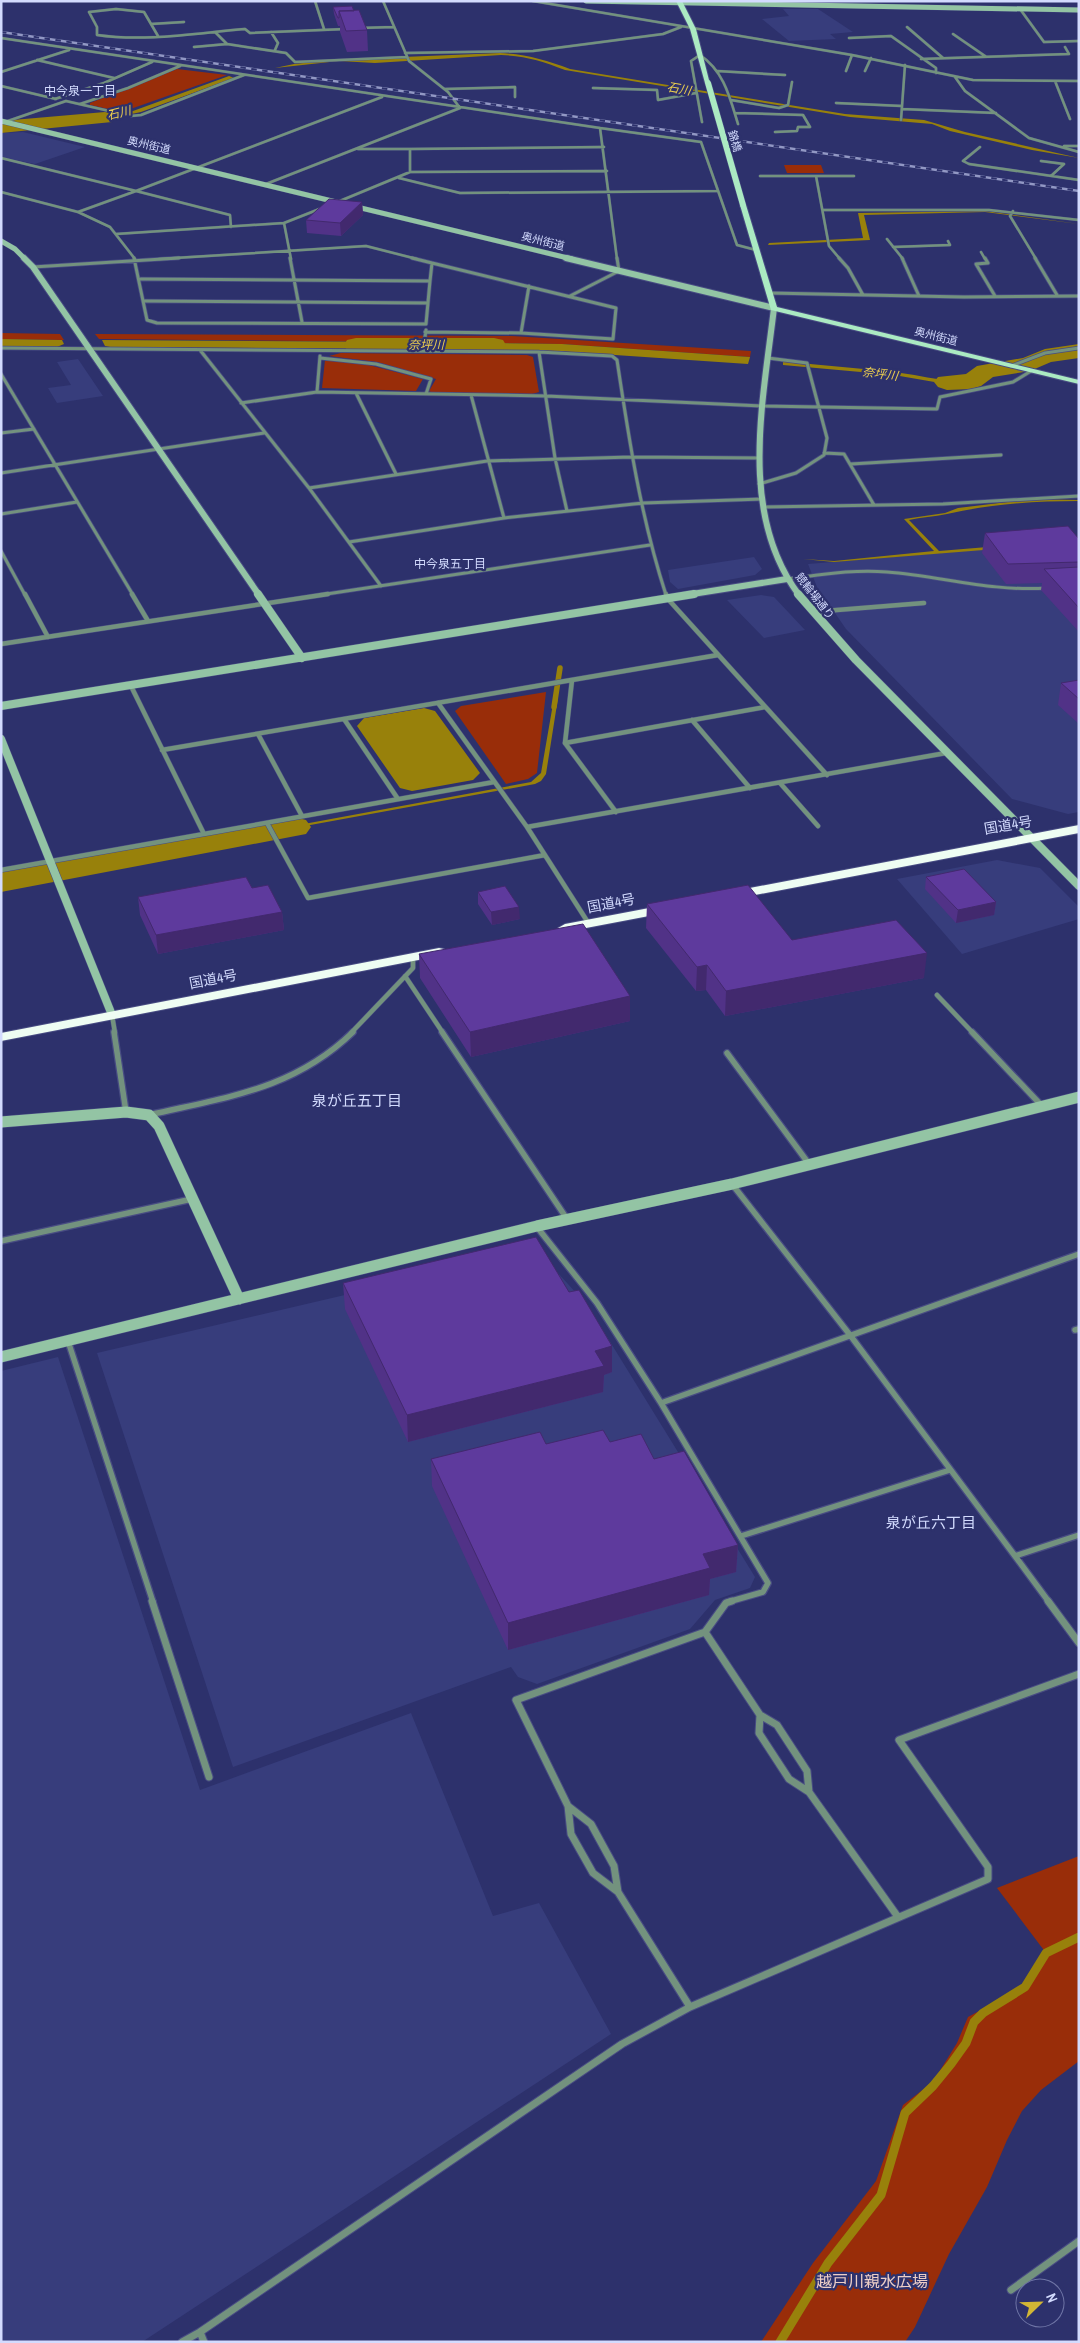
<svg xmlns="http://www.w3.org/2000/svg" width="1080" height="2343" viewBox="0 0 1080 2343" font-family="'Archivo Narrow','Noto Sans JP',sans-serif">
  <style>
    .built { fill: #373d7c }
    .green { fill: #992d09 }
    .water { fill: #98810b }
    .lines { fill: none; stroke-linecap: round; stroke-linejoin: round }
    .stream-far1 { stroke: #98810b; stroke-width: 5.5 }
    .stream { stroke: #98810b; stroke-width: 9 }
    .river { fill: #98810b; fill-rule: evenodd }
    .street-far4-casing { stroke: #484c83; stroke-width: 3 }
    .street-far3-casing { stroke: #484c83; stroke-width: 4.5 }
    .street-far2-casing { stroke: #484c83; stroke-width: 5.5 }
    .street-far1-casing { stroke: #484c83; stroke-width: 8 }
    .street-casing { stroke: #484c83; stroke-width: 9 }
    .secondary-far3-casing { stroke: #484c83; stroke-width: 5.5 }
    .secondary-far2-casing { stroke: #484c83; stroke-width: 8 }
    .secondary-far1-casing { stroke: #484c83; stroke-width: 9 }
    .secondary-casing { stroke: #484c83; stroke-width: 12 }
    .primary-casing { stroke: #484c83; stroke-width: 2 }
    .highway-casing { stroke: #484c83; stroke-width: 2 }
    .street-far4 { stroke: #73927e; stroke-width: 2.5 }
    .street-far3 { stroke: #73927e; stroke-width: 3 }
    .street-far2 { stroke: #73927e; stroke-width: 4.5 }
    .street-far1 { stroke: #73927e; stroke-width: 5.5 }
    .street { stroke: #73927e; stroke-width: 7 }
    .secondary-far3 { stroke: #93c4a4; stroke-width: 5 }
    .secondary-far2 { stroke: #93c4a4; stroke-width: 6 }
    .secondary-far1 { stroke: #93c4a4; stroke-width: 8 }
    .secondary { stroke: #93c4a4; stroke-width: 11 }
    .primary { fill: #abeac2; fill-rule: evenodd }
    .highway { fill: #eefdf3; fill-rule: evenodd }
    .rail-casing { stroke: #9298c4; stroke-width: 2.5 }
    .rail { stroke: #2d316c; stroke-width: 2; stroke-dasharray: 5.5; stroke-linecap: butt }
    .primary-bridge-casing { stroke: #484c83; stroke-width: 7; stroke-linecap: butt }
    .primary-bridge { stroke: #abeac2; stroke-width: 6 }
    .wall { fill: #513287 }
    .shaded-wall { fill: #42296e }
    .building { fill: #5e3a9d; stroke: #42296e }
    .labels { text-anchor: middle; stroke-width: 4.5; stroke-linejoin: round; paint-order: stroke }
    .far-street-label { font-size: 11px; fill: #d3dbfe; stroke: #2d316c }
    .far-water-label { font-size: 12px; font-style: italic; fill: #ebce4f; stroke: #2d316c }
    .far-neighbourhood-label { font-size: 12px; fill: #d3dbfe; stroke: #2d316c }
    .street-label { font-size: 14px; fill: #d3dbfe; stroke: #2d316c }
    .neighbourhood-label { font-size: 15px; fill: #d3dbfe; stroke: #2d316c }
    .near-park-label { font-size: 16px; fill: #edcec6; stroke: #2d316c }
  </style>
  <rect width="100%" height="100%" fill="#2d316c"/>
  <path class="built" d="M783 9H818L853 32 830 34 836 39 789 41 762 19 789 16Z
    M23 132 85 147 35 164 1 157V133Z
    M78 359 103 396 57 403 48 388 71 385 57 362Z
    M1074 542 1079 547V812L1068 814 1012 799 846 629 817 587 808 564Z
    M754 557 762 569 755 575 678 589 670 582 668 570Z
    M761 595 774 597 805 630 764 638 727 600Z
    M997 860 1040 868 1079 907V919L962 954 897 879Z
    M537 1250 588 1306 755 1577 750 1588 715 1600 690 1629 537 1684 518 1677 511 1667 233 1767 97 1353Z
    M58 1357 200 1790 411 1713 493 1916 539 1903 611 2034 142 2342H1V1371Z"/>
  <path class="green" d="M177 69 227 75 122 112 90 105V103Z
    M784 165H821L824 173H787Z
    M1 333 60 334 64 340 1 339Z
    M95 334 512 336 751 351 750 357 562 344 438 342 437 349H412L413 342 99 339Z
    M341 353 527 355 533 357 539 392 532 394 433 393 429 391 436 379 377 362 329 356Z
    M325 360 361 363 423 379 416 391 322 388Z
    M546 692 537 773 528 779 506 784 455 711 461 706Z
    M1079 1856V2061L1041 2090 1022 2111 1007 2140 987 2187 949 2254 915 2327 905 2342H761L813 2263 876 2181 903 2105 933 2082 957 2043 968 2017 1020 1989 1046 1953 997 1888Z"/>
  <path class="water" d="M500 53C525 54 546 60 570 69L845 114 924 120 965 132 1079 158 1032 150 950 131 932 124 850 117 565 70C542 61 526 56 501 55L375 63 339 61 275 68 294 64 330 60Z
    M229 76 234 78 141 112 103 120 49 124 48 122 101 117 133 111Z
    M985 211 1079 224 985 212 864 215 870 240 768 245 769 243 863 238 858 213Z
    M1 339 62 340 64 344 57 347 1 346Z
    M102 340 412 342 411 349 110 347 105 346Z
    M438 342 562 344 750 357 748 364 556 351 438 349Z
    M783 361C823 366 862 368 901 373 919 375 936 380 954 381 973 381 985 365 1005 370L988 372 972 384H946L894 375 783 365Z
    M1033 499 1079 500V501C1034 501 991 504 947 514 934 517 921 517 909 520L939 551 1072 540 1071 543 834 562 803 559 834 561 934 551 904 519 945 513 958 508Z
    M554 698H558L546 774 541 781 535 784 294 828 293 826 531 782 541 773Z
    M424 708 435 711 480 773 473 780 412 791 400 788 357 726 364 718Z
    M242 835 243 837 96 863 95 861Z"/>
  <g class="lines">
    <path class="stream-far1" d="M554 707 560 668"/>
    <path class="stream" d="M780 2342 828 2263 881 2195 905 2113 933 2086 951 2064 966 2043 974 2022 983 2013 1025 1987 1046 1953 1079 1937"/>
    <path class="river" d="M105 112 112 114 115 118 112 122 1 133V121Z
      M356 338H494L503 340 506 345 503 350 494 352H356L347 350 344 345 347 340Z
      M1079 344V358L1051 362 1030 371 993 377 981 386 972 389 947 390 938 387 934 382 938 377 966 374 977 366 1023 358 1045 349Z
      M294 817 306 820 311 827 306 834 1 892V870Z"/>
    <g class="street-far4-casing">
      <path id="street-far4" d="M315 1 324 29
        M533 1 852 55 973 80 1079 81
        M1020 9 1044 42 1079 41
        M151 24 184 22
        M907 27 943 58
        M359 28 394 27
        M215 32 227 44 286 53 295 62 407 57
        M271 32 278 43 275 50
        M953 34 985 56
        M158 36 144 12 116 9 89 12 97 27V35C146 42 196 33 245 29L250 33 346 29
        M1 38 600 128 617 259
        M849 38 891 36 936 68V73
        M194 47 227 44
        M405 53 533 51 663 34 681 27
        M921 59 1069 54 1065 47
        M37 60 114 78
        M717 71 785 75
        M846 71 852 55
        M865 71 871 58
        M1 72 69 50
        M955 77 965 91 1029 138 1079 152
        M1055 81 1070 119
        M1 86 56 99
        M593 88 657 90 658 100 696 93
        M445 89 515 87V97
        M55 99 104 83 152 62
        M731 100 779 108 788 105 792 82
        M836 103 902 106
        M80 104 128 88 180 66
        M902 109 996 113
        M735 113 803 115 810 127H798L797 131 775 132
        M901 120 905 65
        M5 122 66 101 131 116 141 115 244 75
        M702 122 691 61 700 55C724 71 730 98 738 124
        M600 128 701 142 737 245 756 250
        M1064 146H1079
        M980 147 963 161 969 164 1079 180
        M410 149 604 147
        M1 158 136 191 382 97
        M1041 161 1064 164 1051 176
        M410 172 607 171
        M760 176H816L829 246 840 259
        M816 176H854
        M399 178 460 193 717 191
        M266 184 460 108 448 92 409 61 383 1
        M1 192 78 212 110 227 135 259
        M335 203 410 172V149H358
        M823 210H989L1079 220
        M1013 211 1010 216 1036 259
        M78 212 136 191 230 215 231 227
        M116 234 284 223
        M887 239 903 259
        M893 247 950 245 948 241
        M981 252 985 259
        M159 259 366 246 417 259
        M291 259 284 223 322 208"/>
    </g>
    <g class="street-far3-casing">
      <path id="street-far3" d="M134 258 147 320 157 323 426 324 430 281 141 279
        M290 258 302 322
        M412 258 432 263 430 281
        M839 258 848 268 863 295
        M902 258 919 296
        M985 258 988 263 976 264 995 296
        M1035 258 1057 295
        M33 267 179 258
        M769 293 964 297 1079 296
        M570 296 619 271 617 258
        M145 301 428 303
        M425 332 521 333 613 339 616 308 432 263
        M521 333 529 286
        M1 348 539 352 612 356 617 360C629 440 641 518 666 595
        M200 350 309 488 381 586
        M423 351 426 330
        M539 352 555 458 567 511
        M320 358 376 364 431 379 426 394
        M1011 366 1045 353 1079 348
        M1 374 133 595
        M317 392 320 356
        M356 393 396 474
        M471 395 504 518 643 503 763 499
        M241 403 317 392 546 396 762 406 937 409 940 397 1013 382 1031 371
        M1 433 34 429
        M824 453 844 454 874 505
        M851 464 1001 455
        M1 473 264 433
        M759 484 796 473 824 455 827 438 807 363 768 358
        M309 488 487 461 632 457 759 458
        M764 507 943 504 1079 496
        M1 514 77 502
        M349 542 504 518
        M1 551 25 595
        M787 579C820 575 853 569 887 572 941 576 992 592 1047 588
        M320 595 650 545"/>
    </g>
    <g class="street-far2-casing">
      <path id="street-far2" d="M25 594 48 637
        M132 594 148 621
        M666 594 667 598 827 775
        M812 612 924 603
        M1 644 328 594
        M572 680 565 743 765 707
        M438 703 527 827
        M344 719 398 799
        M692 720 750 788
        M258 734 302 816
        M565 743 616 812
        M162 750 718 655
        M780 783 818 826
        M267 823 308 898 545 855
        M204 834 494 782
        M1 870 204 834 131 686
        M589 924 527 827 946 753
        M405 976 443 1033
        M937 995 973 1033
        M112 1015 115 1033
        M351 1033 413 968V957"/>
    </g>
    <g class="street-far1-casing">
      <path id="street-far1" d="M114 1032 126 1112
        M442 1032 567 1219
        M972 1032 1042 1106
        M727 1053 809 1164
        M149 1115C226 1097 293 1090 353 1032
        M732 1184 850 1335 1015 1556
        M537 1227 597 1303 661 1403 768 1583 763 1592 728 1602
        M1 1241 192 1199
        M1075 1330 1079 1329
        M68 1341 153 1602
        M661 1403 1079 1254
        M741 1536 950 1470
        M1049 1602 1015 1556 1079 1535"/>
    </g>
    <g class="street-casing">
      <path id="street" d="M152 1601 209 1777
        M1048 1601 1079 1643
        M705 1632 760 1715 777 1725 807 1771 809 1792 898 1917
        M760 1715 759 1733 789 1779 809 1792
        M568 1806 571 1834 593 1873 618 1892
        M690 2007 618 1892 614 1866 591 1824 568 1806 516 1700 705 1632 726 1603 732 1601
        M1011 2290 1079 2241
        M200 2332 204 2342
        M182 2342 200 2332 622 2044 690 2007 988 1879V1867L899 1740 1079 1674"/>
    </g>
    <g class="secondary-far3-casing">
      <path id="secondary-far3" d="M586 1 1079 10
        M1 121 572 259
        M1 241 15 249 25 259"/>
    </g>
    <g class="secondary-far2-casing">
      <path id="secondary-far2" d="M24 258 33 267 259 595
        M566 258 774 308C763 402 738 514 799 595
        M686 595 787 579"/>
    </g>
    <g class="secondary-far1-casing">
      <path id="secondary-far1" d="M258 594 302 658
        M798 594 856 660 1079 886
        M1 706 694 594
        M1 739 112 1015"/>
    </g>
    <g class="secondary-casing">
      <path id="secondary" d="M1 1122 126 1112 149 1115 159 1126 239 1299
        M1 1357 537 1226 732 1184 1079 1097"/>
    </g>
    <g class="primary-casing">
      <path id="primary" d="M676 1H682L696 29 710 84 705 83 690 29Z
        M743 203 746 205 777 307 1079 380V384L771 310 740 205Z"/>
    </g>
    <g class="highway-casing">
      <path id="highway" d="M1079 825V833L734 899 728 895 734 891Z
        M665 905 672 909 670 912 565 932 558 928 565 924Z
        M439 948 444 949 446 952 444 955 1 1041V1033Z"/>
    </g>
    <use href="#street-far4" class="street-far4"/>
    <use href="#street-far3" class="street-far3"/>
    <use href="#street-far2" class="street-far2"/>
    <use href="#street-far1" class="street-far1"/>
    <use href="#street" class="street"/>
    <use href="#secondary-far3" class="secondary-far3"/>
    <use href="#secondary-far2" class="secondary-far2"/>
    <use href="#secondary-far1" class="secondary-far1"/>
    <use href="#secondary" class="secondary"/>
    <use href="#primary" class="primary"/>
    <use href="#highway" class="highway"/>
    <g class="rail-casing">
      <path id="rail" d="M1 32 1079 191"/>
    </g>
    <use href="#rail" class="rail"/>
    <g class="primary-bridge-casing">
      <path id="primary-bridge" d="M708 83 743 205"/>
    </g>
    <use href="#primary-bridge" class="primary-bridge"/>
  </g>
  <path class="wall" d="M333 7 354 11 367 30 368 51 347 52 340 32V26H338L334 14Z
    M362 202 363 215 341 236 307 233 306 220Z
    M985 533 1079 539V632L1041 590 1042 583 1006 584 982 553Z
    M1079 680V724L1058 705 1061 683Z
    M926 877 996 902 994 915 956 923 925 889Z
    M252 888 282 912 284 930 158 954 140 915 138 897Z
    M478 892 520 919 492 925 478 904Z
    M647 904 792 940 924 978 725 1016 706 990 696 991 646 928Z
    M419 954 630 1021 471 1057 420 978Z
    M343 1283 612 1372 604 1375 603 1392 408 1442 345 1309Z
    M610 1442 654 1459 738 1545 736 1572 710 1579 709 1595 508 1650 432 1486 431 1459Z"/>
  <path class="shaded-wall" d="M362 202 363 215 341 236 340 223Z
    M996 902 994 915 956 923 958 910Z
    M519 907 520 919 492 925 491 912Z
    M282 912 284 930 158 954 156 935Z
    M927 953 924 978 725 1016 726 991Z
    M707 965 706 990 696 991 697 967Z
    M630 996V1021L471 1057 470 1032Z
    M612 1346V1372L604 1375 603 1392 408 1442 407 1415 595 1351Z
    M738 1545 736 1572 710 1579 709 1595 508 1650V1623L703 1554Z"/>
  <path class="building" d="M352 6 354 11H339V18H338L333 7Z
    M359 10 367 30 346 31 339 11Z
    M329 199 362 202 340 223 306 220Z
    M1068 526 1079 539V562L1008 564 985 533Z
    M1079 567V608L1044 569Z
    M1079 680V699L1061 683Z
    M964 869 996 902 958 910 926 877Z
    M246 877 252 888 268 885 282 912 156 935 138 897Z
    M748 885 792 940 896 920 927 953 726 991 707 965 697 967 647 904Z
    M505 886 519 907 491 912 478 892Z
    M583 924 630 996 470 1032 419 954Z
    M536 1237 569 1292 579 1290 612 1346 595 1351 604 1366 407 1415 343 1283Z
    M603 1430 610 1442 641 1434 654 1459 684 1451 738 1545 703 1554 710 1568 508 1623 431 1459 540 1432 546 1444Z"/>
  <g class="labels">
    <g class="far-street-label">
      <text transform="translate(735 141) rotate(74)" y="4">錦橋</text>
      <text transform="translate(149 145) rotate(13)" y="4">奥州街道</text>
      <text transform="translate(543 241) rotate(14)" y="4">奥州街道</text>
      <text transform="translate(936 336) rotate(14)" y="4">奥州街道</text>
      <text transform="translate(815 596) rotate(52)" y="4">競輪場通り</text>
    </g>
    <g class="far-water-label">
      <text transform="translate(679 89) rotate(10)" y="4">石川</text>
      <text transform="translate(119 113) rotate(-14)" y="4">石川</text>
      <text x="426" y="349">奈坪川</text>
      <text transform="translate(880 374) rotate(7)" y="4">奈坪川</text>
    </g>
    <g class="far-neighbourhood-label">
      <text x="80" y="95">中今泉一丁目</text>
      <text x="450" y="568">中今泉五丁目</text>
    </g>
    <g class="street-label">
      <text transform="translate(1008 825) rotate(-10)" y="5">国道4号</text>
      <text transform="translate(611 903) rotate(-11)" y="5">国道4号</text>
      <text transform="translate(213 979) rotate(-11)" y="5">国道4号</text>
    </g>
    <g class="neighbourhood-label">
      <text x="357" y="1106">泉が丘五丁目</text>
      <text x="931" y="1528">泉が丘六丁目</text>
    </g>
    <g class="near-park-label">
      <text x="872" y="2287">越戸川親水広場</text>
    </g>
  </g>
  <rect width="1080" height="2343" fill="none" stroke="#d3dbfe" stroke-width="5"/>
  <g transform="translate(1040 2303) rotate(67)"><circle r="24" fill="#2d316c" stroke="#6f75a6"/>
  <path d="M0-4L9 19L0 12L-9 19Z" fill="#d2b635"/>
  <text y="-8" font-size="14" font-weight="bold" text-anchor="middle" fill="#d3dbfe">N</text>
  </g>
</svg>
